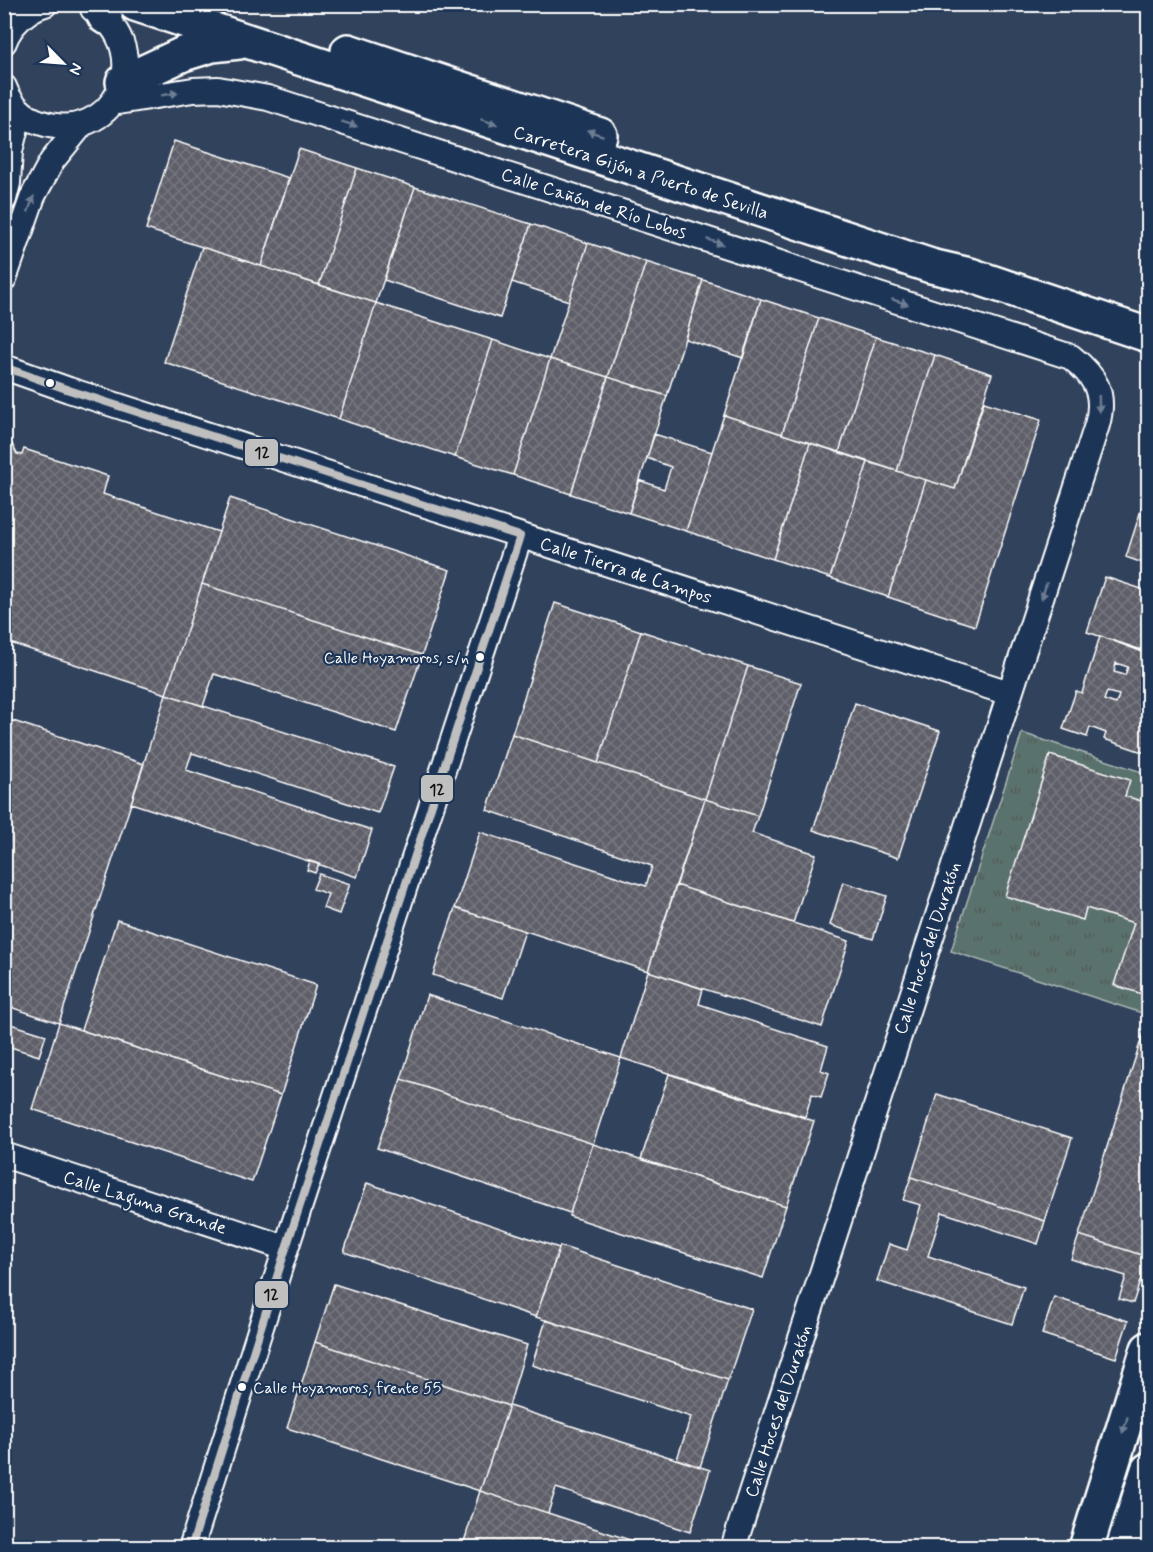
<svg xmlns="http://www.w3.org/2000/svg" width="1153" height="1552" viewBox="0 0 1153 1552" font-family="Mynerve,sans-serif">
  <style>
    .grass { fill: url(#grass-tufts); stroke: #acb8b6; stroke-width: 1.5 }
    .building { fill: url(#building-cross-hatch); stroke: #fff; stroke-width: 1.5; fill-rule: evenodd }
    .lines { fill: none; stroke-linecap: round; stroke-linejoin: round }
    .street-casing { stroke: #fff; stroke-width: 28 }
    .highway-casing { stroke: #fff; stroke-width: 38 }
    .street { stroke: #1d3557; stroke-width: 24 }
    .highway { stroke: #1d3557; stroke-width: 33 }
    .bus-1-casing { stroke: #1d3557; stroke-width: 12 }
    .bus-1 { stroke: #bfbfbf; stroke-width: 8 }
    .oneway { fill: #6c7c92 }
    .bus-dot { fill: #fff; stroke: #1d3557; stroke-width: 2 }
    .labels { text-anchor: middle; stroke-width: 4.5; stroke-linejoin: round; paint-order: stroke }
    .bus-label { font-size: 16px; fill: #fff; stroke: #1d3557; text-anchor: end }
    .street-label { font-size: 18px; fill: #fff; stroke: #1d3557 }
    .line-badge { stroke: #1d3557; stroke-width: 2 }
    .pale-badge-label { font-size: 16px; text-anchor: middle; font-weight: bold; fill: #111 }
  </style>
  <defs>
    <pattern id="grass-tufts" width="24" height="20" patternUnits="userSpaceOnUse" patternTransform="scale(1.5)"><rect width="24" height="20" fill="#5a726d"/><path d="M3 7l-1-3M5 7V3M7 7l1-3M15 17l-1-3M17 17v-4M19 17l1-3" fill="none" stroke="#525b59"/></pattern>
    <pattern id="building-cross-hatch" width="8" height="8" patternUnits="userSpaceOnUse" patternTransform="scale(1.5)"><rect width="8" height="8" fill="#5f5f69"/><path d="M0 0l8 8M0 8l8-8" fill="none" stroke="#777780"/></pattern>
  </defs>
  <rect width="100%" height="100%" fill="#31425c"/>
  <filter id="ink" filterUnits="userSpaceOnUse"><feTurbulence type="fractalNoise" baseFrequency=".0167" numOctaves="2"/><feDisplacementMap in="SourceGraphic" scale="12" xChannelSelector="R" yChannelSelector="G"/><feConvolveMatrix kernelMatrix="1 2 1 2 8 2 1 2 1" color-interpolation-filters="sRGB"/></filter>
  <g filter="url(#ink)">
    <path class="grass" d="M1022 733 1148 774V1015L951 951Z"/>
    <path class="building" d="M174 141 289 178 261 266 146 229Z
      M299 149 357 168 319 285 261 266Z
      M357 168 415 187 376 303 319 285Z
      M415 187 531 224 500 318 384 280Z
      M531 224 588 243 569 301 512 282Z
      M588 243 646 262 608 377 550 359Z
      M202 247 376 303 339 419 164 362Z
      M646 262 703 280 667 396 608 377Z
      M703 280 761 299 743 358 685 339Z
      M761 299 819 318 782 434 724 415Z
      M376 303 493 340 455 457 339 419Z
      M819 318 876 337 839 452 782 434Z
      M876 337 935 355 897 471 839 452Z
      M493 340 550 359 513 475 455 457Z
      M935 355 992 374 955 489 897 471Z
      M550 359 608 377 571 494 513 475Z
      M608 377 667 396 629 513 571 494Z
      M984 402 1041 420 975 626 888 597 926 480 955 489Z
      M724 415 810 443 773 559 686 531Z
      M654 434 712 452 686 531 629 513 639 480 664 489 671 467 647 458Z
      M810 443 868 462 830 578 773 559Z
      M12 444 17 454 22 455 24 449 108 476 103 494 219 532 166 694 4 641V463L7 458 4 449Z
      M868 462 926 480 888 597 830 578Z
      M1148 488V565L1126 557Z
      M230 498 450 570 422 655 202 584Z
      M1105 577 1148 591V652L1087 632Z
      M202 584 422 655 396 732 214 674 203 706 166 694Z
      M555 603 641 631 598 763 512 734Z
      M641 631 748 666 705 799 598 763Z
      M1100 636 1148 654V754L1104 739 1106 733 1090 727 1087 737 1063 729 1076 691 1082 693ZM1116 663 1128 667 1125 675 1114 672ZM1107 692 1119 695 1116 704 1104 700Z
      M748 666 801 683 758 816 705 799Z
      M166 694 394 767 378 813 192 753 186 770 372 830 357 877 131 803Z
      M855 703 940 731 898 858 813 830Z
      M4 718 144 764 59 1023 4 1005Z
      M512 734 705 799 648 971 455 908 480 832 646 886 652 866 487 810Z
      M1050 755 1130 780 1125 796 1148 803V996L1114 985 1134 923 1086 908 1083 920 1005 896Z
      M705 799 758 816 752 833 816 854 793 923 676 885Z
      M310 861 319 864 315 873 307 870Z
      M319 874 350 884 339 914 323 908 328 894 313 889Z
      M843 882 887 896 873 939 830 925Z
      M676 885 849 941 822 1027 648 971Z
      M455 908 525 931 503 998 433 975Z
      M117 920 316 985 281 1095 81 1030Z
      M648 971 703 989 699 1004 828 1046 821 1070 829 1073 821 1097 812 1094 805 1117 621 1058Z
      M427 995 621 1058 593 1144 401 1079Z
      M1148 1018V1257L1079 1235Z
      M4 1022 46 1035 39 1056 4 1045Z
      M59 1023 281 1095 252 1182 32 1109Z
      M669 1074 814 1121 786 1206 641 1159Z
      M401 1079 593 1144 570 1213 377 1148Z
      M937 1094 1072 1138 1045 1221 911 1177Z
      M593 1144 786 1206 763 1278 569 1216Z
      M911 1177 1045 1221 1038 1244 942 1212 928 1256 1024 1287 1012 1324 877 1281 889 1244 907 1250 921 1205 903 1200Z
      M367 1183 559 1248 536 1317 344 1252Z
      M1079 1235 1148 1257 1133 1303 1119 1299 1126 1276 1071 1259Z
      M560 1246 752 1309 728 1380 536 1317Z
      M334 1284 527 1345 509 1406 315 1342Z
      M1054 1297 1128 1321 1116 1358 1042 1334Z
      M546 1320 728 1380 700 1467 677 1459 691 1417 532 1365Z
      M315 1342 509 1406 480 1491 287 1428Z
      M509 1406 710 1470 690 1532 556 1488 548 1513 480 1491Z
      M480 1491 548 1513 654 1548H462Z
      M793 1539 820 1548H790Z"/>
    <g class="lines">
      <g class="street-casing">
        <path id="street" d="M4 42C10 25 27 9 45 4
          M4 87C10 103 23 117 39 122 113 148 160 53 93 9
          M112 103 193 90 218 89 268 98 1071 357C1095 376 1106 393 1097 425L733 1548
          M4 199 8 183 10 151 20 111
          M4 279 33 196 52 161 82 124
          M4 367 69 390 1009 693
          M4 1155 286 1248
          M191 1548 286 1248 520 536"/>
      </g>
      <g class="highway-casing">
        <path id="highway" d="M98 4 105 17
          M135 4 931 266 970 275 1148 335
          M348 51 600 135
          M123 82 183 54 212 45 239 42
          M1086 1548 1148 1349
          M1123 1548 1148 1470"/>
      </g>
      <use href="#street" class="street"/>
      <use href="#highway" class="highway"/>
      <g class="bus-1-casing">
        <path id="bus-1" d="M4 367 69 390 520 536
          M191 1548 286 1248 520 536"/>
      </g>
      <use href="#bus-1" class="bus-1"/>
    </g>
    <defs><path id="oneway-solid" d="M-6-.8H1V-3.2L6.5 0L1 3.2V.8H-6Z" transform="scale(1.5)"/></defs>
    <g class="oneway">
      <use href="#oneway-solid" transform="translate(170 94) rotate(-9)"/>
      <use href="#oneway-solid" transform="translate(489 122) rotate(18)"/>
      <use href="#oneway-solid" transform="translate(349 124) rotate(18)"/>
      <use href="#oneway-solid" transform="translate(595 133) rotate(-161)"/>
      <use href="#oneway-solid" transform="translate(31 204) rotate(-70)"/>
      <use href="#oneway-solid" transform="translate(715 242) rotate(18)"/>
      <use href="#oneway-solid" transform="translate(900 302) rotate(18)"/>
      <use href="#oneway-solid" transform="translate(1099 404) rotate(89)"/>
      <use href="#oneway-solid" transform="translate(1044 591) rotate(108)"/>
      <use href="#oneway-solid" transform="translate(1125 1425) rotate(108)"/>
    </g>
  </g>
  <g class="bus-dot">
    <circle cx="50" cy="383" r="5"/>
    <circle cx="480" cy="657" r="5"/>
    <circle cx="242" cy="1387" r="5"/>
  </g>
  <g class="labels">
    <g class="bus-label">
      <text x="469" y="663">Calle Hoyamoros, s/n</text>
      <text x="253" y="1393" text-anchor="start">Calle Hoyamoros, frente 55</text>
    </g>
    <g class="street-label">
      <text transform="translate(641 172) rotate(18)" y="6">Carretera Gijón a Puerto de Sevilla</text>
      <text transform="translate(594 203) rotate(18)" y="6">Calle Cañón de Río Lobos</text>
      <text transform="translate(626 570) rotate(18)" y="6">Calle Tierra de Campos</text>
      <text transform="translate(927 948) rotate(-72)" y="6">Calle Hoces del Duratón</text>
      <text transform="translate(145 1202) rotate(18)" y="6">Calle Laguna Grande</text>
      <text transform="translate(778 1411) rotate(-72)" y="6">Calle Hoces del Duratón</text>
    </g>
  </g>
  <g class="line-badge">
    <rect x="244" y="438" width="35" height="29" rx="6" fill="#bfbfbf"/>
    <rect x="420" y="774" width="34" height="29" rx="6" fill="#bfbfbf"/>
    <rect x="254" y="1280" width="35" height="29" rx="6" fill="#bfbfbf"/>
  </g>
  <g class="pale-badge-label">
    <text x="262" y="458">12</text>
    <text x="437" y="795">12</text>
    <text x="271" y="1300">12</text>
  </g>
  <rect width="1153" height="1552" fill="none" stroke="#1d3557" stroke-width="24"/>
  <rect x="12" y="12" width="1129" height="1528" fill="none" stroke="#fff" stroke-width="2" filter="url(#ink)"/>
  <g transform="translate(63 63) rotate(115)" stroke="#1d3557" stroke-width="4.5" paint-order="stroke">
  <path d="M0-4.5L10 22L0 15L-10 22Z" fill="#ffffff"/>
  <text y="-9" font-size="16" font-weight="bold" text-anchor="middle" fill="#ffffff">N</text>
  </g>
</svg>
